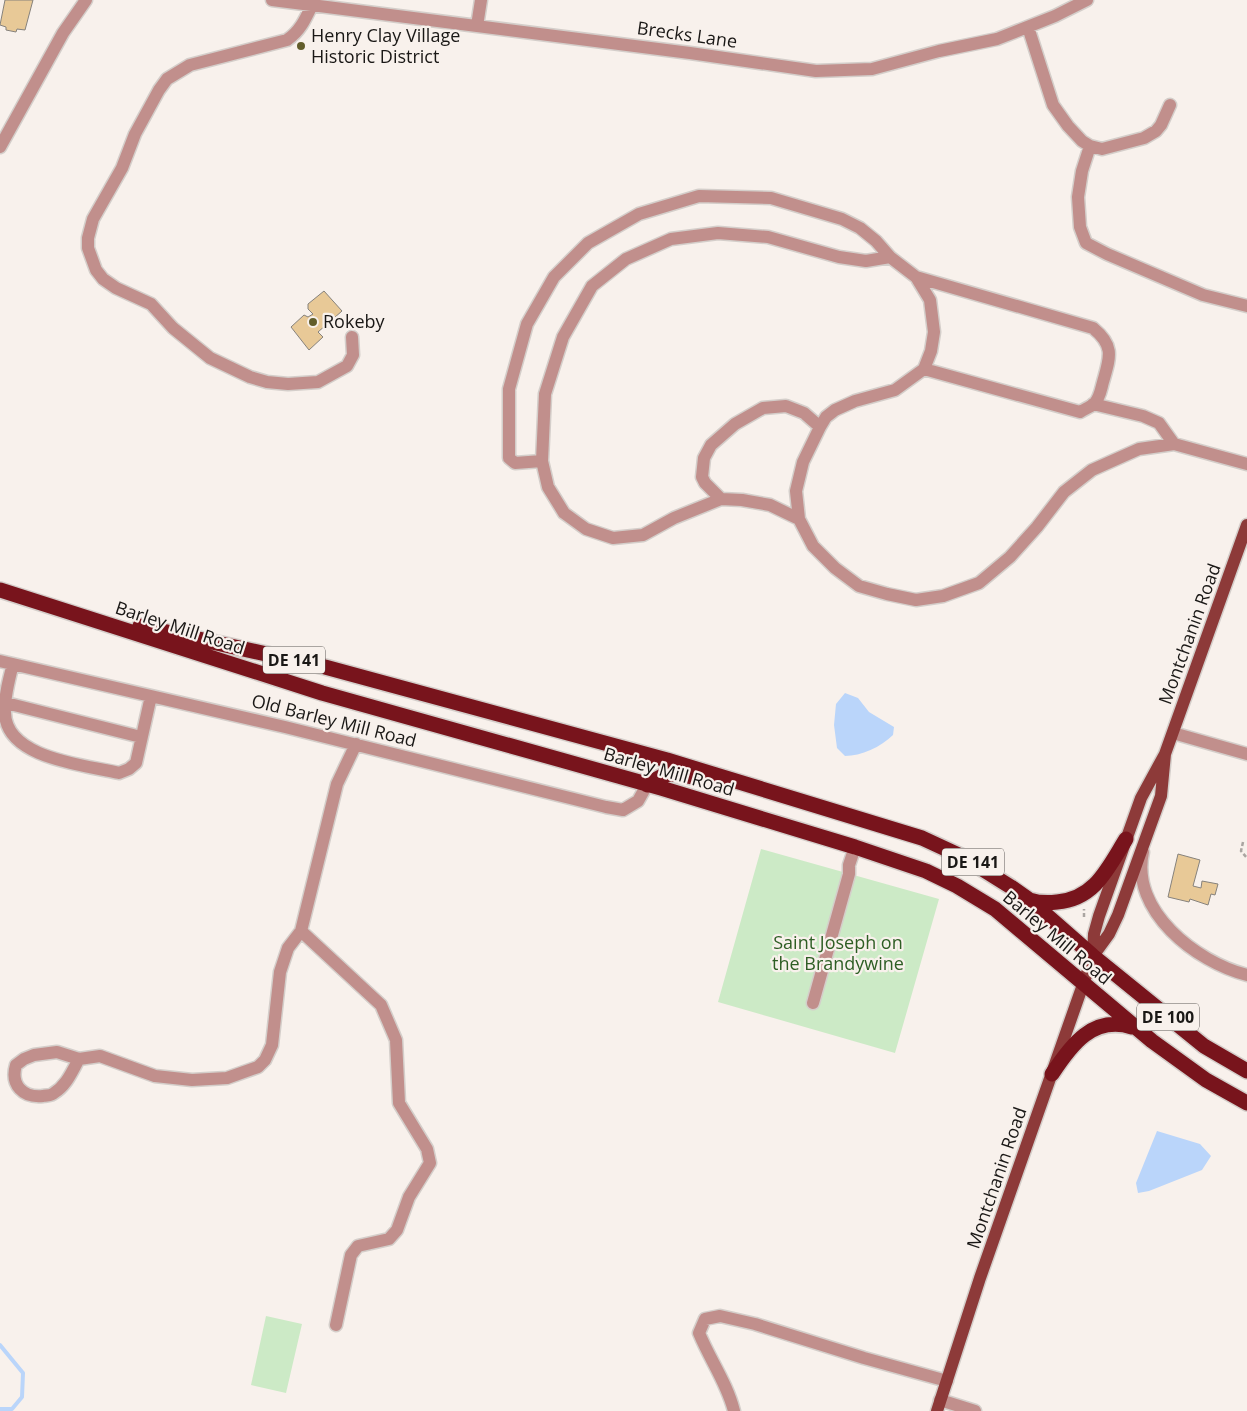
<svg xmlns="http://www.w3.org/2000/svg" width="1247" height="1411" viewBox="0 0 1247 1411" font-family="'Open Sans',sans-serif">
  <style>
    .green { fill: #cceac6 }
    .water { fill: #bad5fa }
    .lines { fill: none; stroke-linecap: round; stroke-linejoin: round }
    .stream { stroke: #bad5fa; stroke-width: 4 }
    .building { fill: #e8c997; stroke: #86827c }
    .minor-casing { stroke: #d4ceca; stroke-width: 15 }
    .major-casing { stroke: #d4ceca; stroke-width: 15 }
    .highway-casing { stroke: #d4ceca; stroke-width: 18 }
    .path { stroke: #aaa5a1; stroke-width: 2.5; stroke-dasharray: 4 2.5; stroke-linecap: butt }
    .minor { stroke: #c18f8c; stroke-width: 12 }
    .major { stroke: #8d3a39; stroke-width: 12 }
    .highway { stroke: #78141c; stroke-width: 15 }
    .poi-dot { fill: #625d2a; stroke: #f8f1ec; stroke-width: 2 }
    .labels { text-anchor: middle; stroke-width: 4.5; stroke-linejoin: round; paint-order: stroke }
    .shield { fill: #f8f1ec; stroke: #5d5956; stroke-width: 1 }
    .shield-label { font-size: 16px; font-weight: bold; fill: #1a1816 }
    .street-label { font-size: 18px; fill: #1a1816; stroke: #f8f1ec }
    .poi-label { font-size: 18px; fill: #1a1816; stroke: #f8f1ec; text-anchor: start }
    .park-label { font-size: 18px; fill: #2e5e24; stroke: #f8f1ec }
  </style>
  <rect width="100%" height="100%" fill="#f8f1ec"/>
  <path class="green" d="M761 849 939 899 895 1053 718 1002Z
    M266 1316 302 1324 286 1393 251 1385Z"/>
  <path class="water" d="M845 693 858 698 869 712 894 727 893 735C881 747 861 756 845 756L837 748 834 725 836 704Z
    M1157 1131 1200 1144 1211 1156 1202 1170 1149 1191 1138 1193 1136 1183Z"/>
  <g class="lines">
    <path class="stream" d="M0 1345 23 1373 22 1397 12 1409H0"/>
  </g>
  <path class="building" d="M5 0H33L25 30 17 29 16 32 6 30V27L0 25Z
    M324 291 342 311 318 332 323 337 309 350 291 327 304 315 308 317 313 314 308 309V304Z
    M1178 854 1200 860 1193 886 1201 888 1202 881 1218 884 1215 895 1211 894 1208 905 1190 899 1189 902 1168 897Z"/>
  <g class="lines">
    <g class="minor-casing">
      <path id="minor" d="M272 0 690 53 816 71 872 69 939 51 997 39 1055 16 1087 0
        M312 5C305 20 300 31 287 40L190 65 167 79 159 90 135 134 122 168 93 219 88 238V248L96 270 103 279 116 288 151 304 173 328 210 358 250 377 267 382 288 384 318 382 347 366 353 355 352 337
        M477 26 481 0
        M1028 27 1053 105 1068 126 1082 141 1090 146 1102 149 1144 138 1156 131 1161 125 1170 105
        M1090 146 1082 171 1078 197 1080 227 1086 243 1107 254 1203 295 1247 306
        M0 147 63 33 86 0
        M916 277 1093 328C1115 346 1110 357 1103 382 1101 389 1100 398 1094 404 1090 407 1085 409 1080 412L924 369
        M1093 404 1143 416 1159 423 1174 444
        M542 461 515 463 509 458V389L527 324 554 277 588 243 639 214 699 196 771 198 842 219 860 228 876 241 890 257 916 277 930 300 934 332 931 351 924 369 895 390 855 401 835 410 826 417 820 427
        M721 499 674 518 643 535 613 538 586 529 564 513 548 487 542 461 545 394 563 337 592 286 626 259 671 239 718 233 768 237 839 257 866 261 890 257
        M799 519 770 505 742 500 721 499 705 483 702 477 704 458 711 445 735 424 763 408 786 406 804 413 820 427 803 462 796 491 799 519 813 546 835 568 859 586 887 594 916 600 943 596 979 583 1010 557 1037 527 1064 492 1092 470 1139 449 1174 444 1247 464
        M0 661 285 727 606 807 623 810 638 801 647 785
        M13 664C9 679 4 697 5 713 6 759 86 765 119 773L129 769 136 763 151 696
        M6 703 141 737
        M1173 733 1247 754
        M1143 852C1130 911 1196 962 1247 975
        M813 1003 849 874V865L855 847
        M79 1059C72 1071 67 1085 54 1093 51 1096 47 1095 43 1096 23 1098 10 1085 16 1065L24 1059 34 1055 57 1052 79 1059 100 1056 155 1076 192 1080 227 1078 258 1067 265 1060 272 1045 280 972 288 948 301 931
        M336 1325 351 1255 358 1246 389 1239 397 1230 409 1197 430 1163 427 1149 399 1103 396 1040 381 1005 301 931 337 784 356 744
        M940 1400 975 1411
        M734 1411C727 1383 710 1360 699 1333L705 1319 720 1316 755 1324 864 1358 947 1381"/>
    </g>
    <g class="major-casing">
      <path id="major" d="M1093 956 1094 934 1099 916 1141 798 1165 754 1247 525
        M937 1411 980 1278 1093 956 1109 934 1118 915 1161 796 1165 754"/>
    </g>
    <g class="highway-casing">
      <path id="highway" d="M0 590 322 693 661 788 855 847 926 871 957 886 995 909 1152 1041 1206 1080 1247 1103
        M140 626 325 667 667 760 922 838 963 857 1011 887 1028 899 1093 956 1204 1046 1247 1071
        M647 785C666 772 670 772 692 777
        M1030 900C1039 903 1048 903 1057 902 1095 899 1108 868 1126 839
        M1052 1074C1071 1045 1093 1015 1132 1027"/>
    </g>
    <path class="path" d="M1243 842 1241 851 1247 858
      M1084 917V909"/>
    <use href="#minor" class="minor"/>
    <use href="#major" class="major"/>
    <use href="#highway" class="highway"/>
  </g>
  <g class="poi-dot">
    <circle cx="301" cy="46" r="5"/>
    <circle cx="313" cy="322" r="5"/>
  </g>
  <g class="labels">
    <g class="shield">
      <rect x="263" y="646.5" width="62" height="27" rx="4"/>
      <rect x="942" y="848.5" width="62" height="27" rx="4"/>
      <rect x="1137" y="1003.5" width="62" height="27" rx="4"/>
    </g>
    <g class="shield-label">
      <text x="294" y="666">DE 141</text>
      <text x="973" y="868">DE 141</text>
      <text x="1168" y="1023">DE 100</text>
    </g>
    <g class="street-label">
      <text transform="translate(687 35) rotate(8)" y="6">Brecks Lane</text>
      <text transform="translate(180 628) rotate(18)" y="6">Barley Mill Road</text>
      <text transform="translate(1190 634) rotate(-70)" y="6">Montchanin Road</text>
      <text transform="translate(334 721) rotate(14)" y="6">Old Barley Mill Road</text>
      <text transform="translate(669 772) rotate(16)" y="6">Barley Mill Road</text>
      <text transform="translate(1057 938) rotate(40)" y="6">Barley Mill Road</text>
      <text transform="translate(997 1178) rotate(-71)" y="6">Montchanin Road</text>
    </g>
    <g class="poi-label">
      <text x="311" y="42">Henry Clay Village<tspan x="311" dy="21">Historic District</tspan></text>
      <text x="323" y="328">Rokeby</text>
    </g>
    <g class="park-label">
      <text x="838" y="949">Saint Joseph on<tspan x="838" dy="21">the Brandywine</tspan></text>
    </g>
  </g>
</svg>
